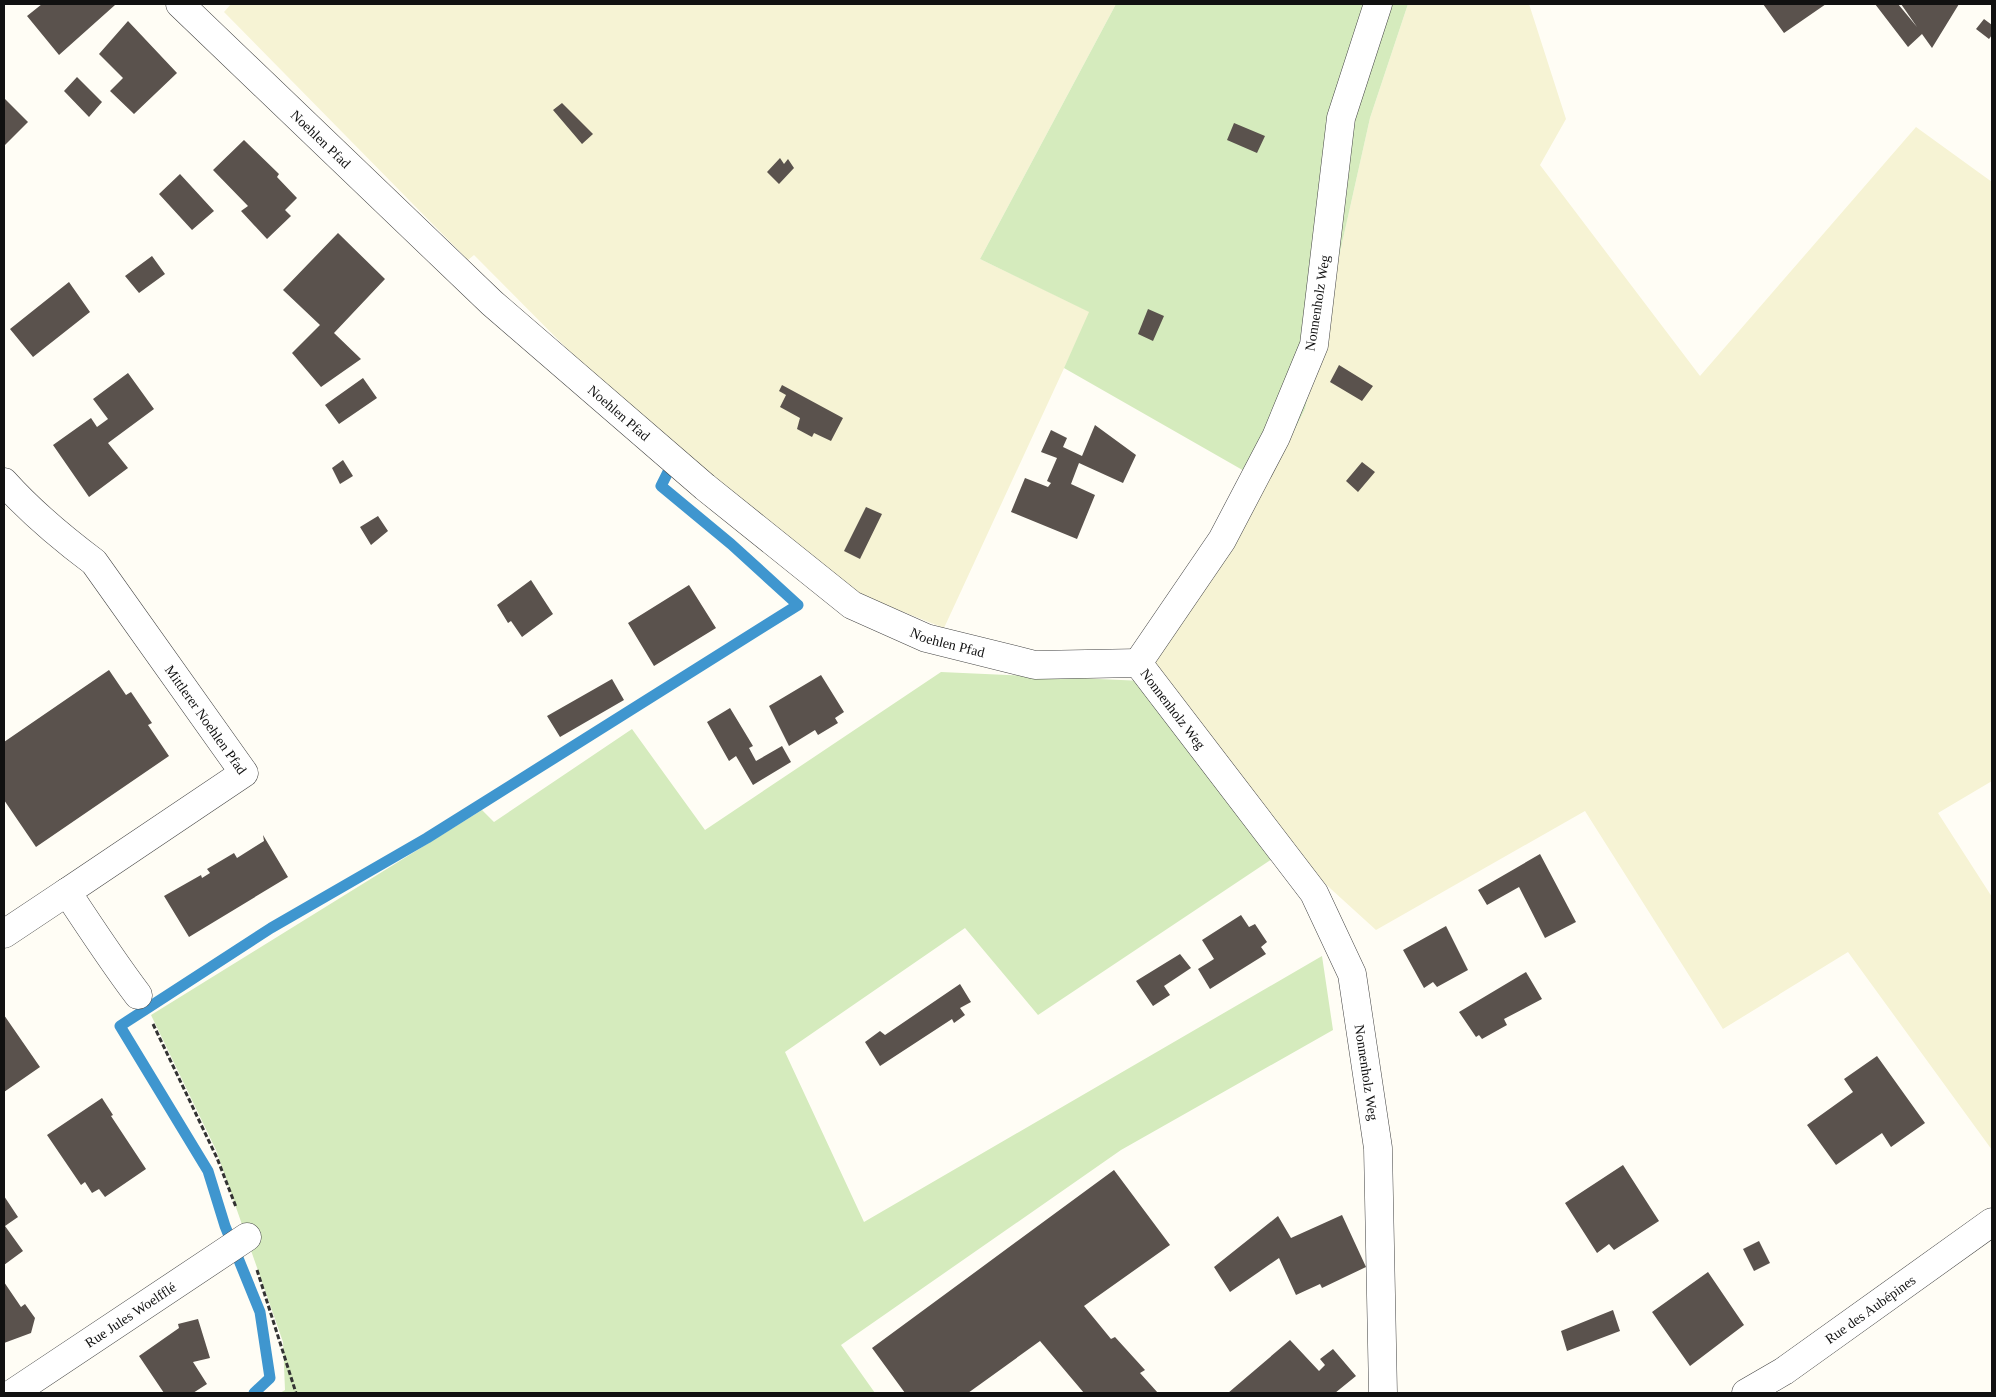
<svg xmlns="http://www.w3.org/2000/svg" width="1996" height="1397" viewBox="0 0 1996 1397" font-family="Georgia,serif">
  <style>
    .farmland { fill: #f6f3d4 }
    .green { fill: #d5ebbd }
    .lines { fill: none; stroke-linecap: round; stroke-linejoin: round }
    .stream { stroke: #3f96cf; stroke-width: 11 }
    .building { fill: #5a524d }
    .minor-casing { stroke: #444; stroke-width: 29 }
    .path { stroke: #333; stroke-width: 3; stroke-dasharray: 5 2.5; stroke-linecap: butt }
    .minor { stroke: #fff; stroke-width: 28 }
    .labels { text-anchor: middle; stroke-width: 5; stroke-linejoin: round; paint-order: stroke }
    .street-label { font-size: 14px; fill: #111; stroke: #fff }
  </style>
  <rect width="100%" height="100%" fill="#fffdf5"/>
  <path class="farmland" d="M231 4H1116L980 259 1090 312 944 628 781 564 474 255 468 260 224 12Z
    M1408 4H1529L1566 119 1540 165 1700 376 1916 127 1992 182V781L1938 813 1992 897V1150L1848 952 1723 1029 1585 811 1376 930 1287 849 1143 681 1267 484 1305 409 1370 118Z"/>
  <path class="green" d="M1116 4H1408L1370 118 1305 409 1267 484 1064 368 1089 312 980 259Z
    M941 672 1143 681 1287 849 1038 1015 965 928 785 1052 864 1222 1322 956 1333 1030 1121 1150 841 1345 875 1393H280L285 1390 283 1342 216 1150 151 1015 482 810 494 822 632 729 705 830Z"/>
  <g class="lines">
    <path class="stream" d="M254 1393 270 1378 260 1312 225 1226 208 1171 120 1026 271 928 427 838 798 605 731 544 661 486 674 460"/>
  </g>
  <path class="building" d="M42 4H114L115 5 59 55 27 16Z
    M1763 4H1826L1784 33Z
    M1875 4H1898L1917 27 1901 4H1959L1932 48 1922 34 1908 47Z
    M1984 19 1992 25V35L1989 39 1976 29Z
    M128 21 177 73 134 114 110 91 123 78 99 54Z
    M77 77 102 102 89 117 64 91Z
    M4 98 28 122 4 146Z
    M562 103 593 134 582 144 553 110Z
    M1234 123 1265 136 1257 153 1227 140Z
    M244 140 279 174 277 177 297 198 285 210 291 216 267 239 241 211 248 206 213 170Z
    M780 158 784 164 788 159 794 168 779 184 767 172Z
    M180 174 214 211 192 230 159 194Z
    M338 233 385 279 334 333 361 359 321 387 292 353 320 325 283 290Z
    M152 256 165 274 139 293 125 276Z
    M69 282 90 312 33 357 10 329Z
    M1148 309 1164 316 1153 341 1138 334Z
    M1339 365 1373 386 1362 401 1330 382Z
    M128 373 154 409 108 443 128 468 89 497 53 445 91 418 97 427 108 419 93 399Z
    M363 378 377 398 339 424 325 405Z
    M782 385 843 418 831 441 814 433 812 437 797 429 800 418 780 407 786 395 779 391Z
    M1095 425 1136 455 1123 483 1079 463 1071 484 1095 495 1077 539 1011 512 1025 478 1048 487 1051 483 1047 481 1057 458 1041 452 1051 430 1067 438 1063 447 1082 456Z
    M343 460 353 476 340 484 332 468Z
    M1362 462 1375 472 1358 492 1346 481Z
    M866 507 882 514 860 559 844 551Z
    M378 516 388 531 371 545 360 527Z
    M531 580 553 614 522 637 511 621 508 623 497 605Z
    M689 585 716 628 654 666 628 623Z
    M109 670 126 695 131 692 152 723 148 725 169 756 36 847 4 800V742Z
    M821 675 844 712 835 718 838 723 818 735 815 730 789 746 769 706Z
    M612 679 624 700 560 737 547 716Z
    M730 708 753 746 749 748 756 761 782 746 791 762 753 785 736 756 729 761 707 722Z
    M263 835 288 877 189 937 164 896 201 875 202 878 210 873 207 869 234 853 237 858 264 841Z
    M1540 854 1576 922 1545 938 1519 887 1487 905 1478 890Z
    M1241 915 1249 927 1255 924 1267 942 1261 947 1266 954 1210 989 1198 969 1214 959 1202 940Z
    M1446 926 1468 970 1437 987 1433 982 1424 988 1403 950Z
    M1180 954 1191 968 1164 986 1170 995 1153 1006 1136 981Z
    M1526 972 1542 999 1504 1019 1507 1025 1482 1039 1479 1035 1476 1037 1459 1012Z
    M960 984 971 1002 960 1008 965 1015 954 1023 952 1019 880 1066 865 1042 880 1031 885 1035Z
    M4 1015 40 1067 4 1092Z
    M1877 1056 1925 1123 1891 1147 1882 1133 1836 1165 1807 1125 1853 1092 1844 1079Z
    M102 1098 113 1115 111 1116 146 1169 105 1197 99 1189 92 1193 85 1182 81 1185 47 1135Z
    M1623 1165 1659 1221 1614 1250 1609 1244 1597 1253 1565 1203Z
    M1114 1170 1170 1245 1084 1306 1111 1339 1115 1337 1145 1370 1140 1373 1158 1393H1084L1040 1341 968 1393H905L872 1348Z
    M4 1196 18 1217 5 1226 23 1251 4 1265Z
    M1342 1215 1366 1267 1322 1288 1320 1284 1296 1295 1279 1258 1230 1292 1214 1267 1278 1216 1291 1238Z
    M1759 1241 1770 1263 1754 1271 1743 1249Z
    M1708 1272 1744 1325 1690 1366 1652 1312Z
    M4 1282 21 1307 25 1304 35 1318 31 1333 4 1343Z
    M1613 1310 1620 1331 1567 1351 1561 1331Z
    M198 1319 210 1358 193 1362 207 1384 193 1393H164L139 1356 179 1328 178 1324Z
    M1290 1340 1319 1371 1325 1365 1320 1359 1333 1349 1356 1376 1335 1393H1228Z"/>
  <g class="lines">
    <g class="minor-casing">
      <g id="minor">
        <path id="s1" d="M180 4 492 303 705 487 852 605 926 638 1035 665 1138 663"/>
        <path id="s2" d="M1378 4 1341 118 1314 345 1276 437 1222 540 1138 663 1314 893 1352 974 1378 1148 1383 1393"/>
        <path id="s3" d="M4 482C31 512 62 538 94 562L244 773 67 892C90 927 113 962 138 995"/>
        <path d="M4 934 67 892"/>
        <path id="s4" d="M13 1393 247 1237"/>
        <path id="s5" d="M1746 1393 1784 1371 1992 1222"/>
      </g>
    </g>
    <path class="path" d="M153 1024 217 1158 236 1207
      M257 1270 296 1393"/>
    <use href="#minor" class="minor"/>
  </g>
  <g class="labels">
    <g class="street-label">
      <text dy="5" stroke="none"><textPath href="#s1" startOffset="195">Noehlen Pfad</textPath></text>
      <text transform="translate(1317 303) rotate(-81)" y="5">Nonnenholz Weg</text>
      <text dy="5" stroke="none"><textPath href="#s1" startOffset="600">Noehlen Pfad</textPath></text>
      <text dy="5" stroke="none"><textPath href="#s1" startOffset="1005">Noehlen Pfad</textPath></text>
      <text dy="5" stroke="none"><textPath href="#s2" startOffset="771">Nonnenholz Weg</textPath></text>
      <text dy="5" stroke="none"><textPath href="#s3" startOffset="314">Mittlerer Noehlen Pfad</textPath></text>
      <text dy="5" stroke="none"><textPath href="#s2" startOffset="1192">Nonnenholz Weg</textPath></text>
      <text dy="5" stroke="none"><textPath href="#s5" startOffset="150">Rue des Aubépines</textPath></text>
      <text dy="5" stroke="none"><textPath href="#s4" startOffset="141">Rue Jules Woelfflé</textPath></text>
    </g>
  </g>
  <rect width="1996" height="1397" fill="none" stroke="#111111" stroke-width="10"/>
</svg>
